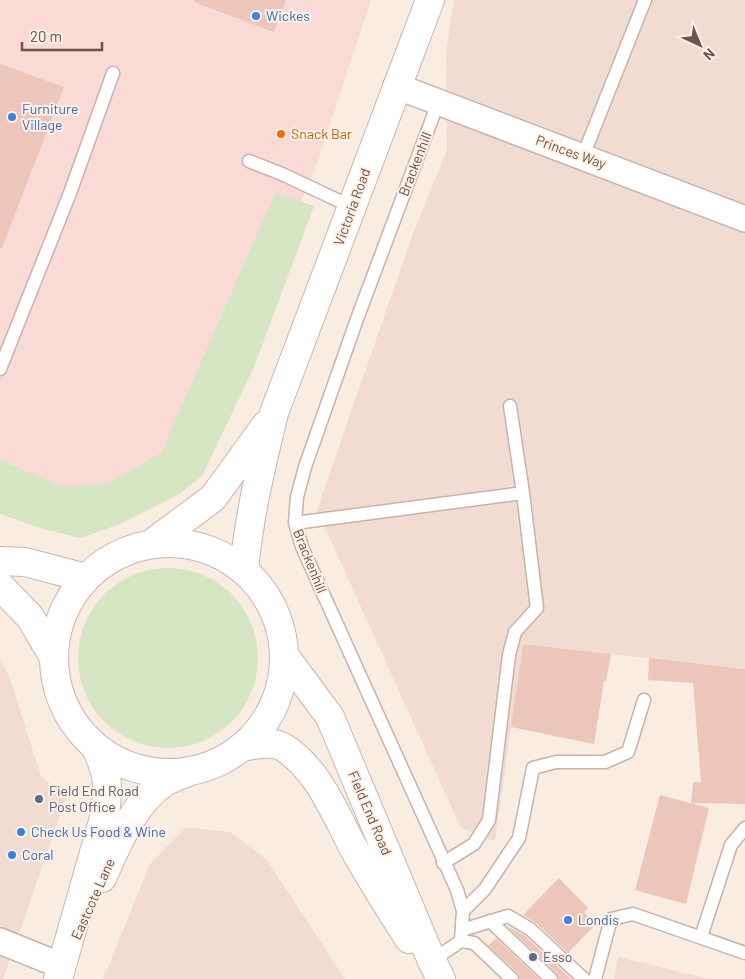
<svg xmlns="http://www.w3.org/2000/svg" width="745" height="979" viewBox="0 0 745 979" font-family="Barlow,sans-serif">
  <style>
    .residential { fill: #f0dcd0 }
    .commercial { fill: #f9dad6 }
    .green { fill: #d6e5c2 }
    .building { fill: #ecc6bb }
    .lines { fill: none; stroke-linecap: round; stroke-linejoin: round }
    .lane-casing { stroke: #c8b2aa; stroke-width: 15 }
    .street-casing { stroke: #c8b2aa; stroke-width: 28 }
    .secondary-casing { stroke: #ceb3aa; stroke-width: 30 }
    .lane { stroke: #fff; stroke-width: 12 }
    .street { stroke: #fff; stroke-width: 25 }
    .secondary { stroke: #fff; stroke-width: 28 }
    .shop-dot { fill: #3f7fe0; stroke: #fdf0e6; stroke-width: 2 }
    .food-dot { fill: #e8710a; stroke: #fdf0e6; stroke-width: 2 }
    .service-dot { fill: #5c6f8a; stroke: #fdf0e6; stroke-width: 2 }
    .labels { text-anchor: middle; stroke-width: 4; stroke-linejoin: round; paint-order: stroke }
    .shop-label { font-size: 14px; fill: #366cbe; stroke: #fdf0e6; text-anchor: start }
    .food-label { font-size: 14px; fill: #c56008; stroke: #fdf0e6; text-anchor: start }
    .street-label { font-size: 14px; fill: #6e514b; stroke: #fdf0e6 }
    .service-label { font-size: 14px; fill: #4e5e75; stroke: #fdf0e6; text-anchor: start }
  </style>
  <rect width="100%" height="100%" fill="#f9ece1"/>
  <path class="residential" d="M454 0H745V669L523 644 495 841 461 828 317 510 411 239 447 150 446 52Z
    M0 660 9 676 41 776 66 798 3 979H0Z
    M186 827 230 832 267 860 345 979H103L150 864Z
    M618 957 710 979H614Z"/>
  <path class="commercial" d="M0 0H371L316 166 202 433 171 477 0 500Z"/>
  <path class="green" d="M275 193 314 206 254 367 202 476 178 495 120 524 80 538 44 529 0 514V460L60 486 108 484 161 453Z
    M78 658a90 90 0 1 1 180 0a90 90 0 1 1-180 0Z"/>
  <path class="building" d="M195 0H286L274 32 194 2Z
    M0 64 64 87 2 248H0Z
    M523 644 611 654 606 681H604L594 744 511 727Z
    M649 658 745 669V804L691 803 693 782H701L693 683 648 680Z
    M660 795 709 808 686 904 635 890Z
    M559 878 588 908 584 912 596 924 568 953 536 923 523 915Z
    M507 926 525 936 571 979H559L557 973Z
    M496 938 539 979H520L518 973 488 946Z"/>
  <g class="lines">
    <g class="lane-casing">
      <path id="lane" d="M583 156 645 0
        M249 161 282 174 352 207
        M0 369 70 193 113 73
        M295 523 523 493
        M443 863 474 844 489 820 509 655 515 632 537 608 523 493 510 406
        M463 911 485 889 519 838 533 768 556 762H605L628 752 644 700
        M490 921 551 979
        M462 930 508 916 530 929 584 979
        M701 937 731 845 745 828
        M461 941 474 943 512 979
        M430 962 461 941 463 911 457 890 302 547 295 523 297 497 305 467 357 319 438 103
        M595 979 611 919 633 914 745 953"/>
    </g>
    <g class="street-casing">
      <path id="street" d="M396 86 745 219
        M0 941 62 966"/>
    </g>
    <g class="secondary-casing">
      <path id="secondary" d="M54 658a115 115 0 1 1 230 0a115 115 0 1 1-230 0Z
        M151 544 213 498 266 425
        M0 561 25 562 86 578
        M244 571C249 515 261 467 274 413L430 0
        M0 586 30 617 53 656
        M284 655 330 717 432 961 441 979
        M242 747C253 745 273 741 283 747 319 770 334 812 353 847 370 878 390 909 409 939
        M102 878C117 845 133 803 165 782 172 778 179 776 186 773
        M58 979 105 814C109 785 108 774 96 748"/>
    </g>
    <use href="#lane" class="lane"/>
    <use href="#street" class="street"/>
    <use href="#secondary" class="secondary"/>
  </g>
  <g class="shop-dot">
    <circle cx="256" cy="16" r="5"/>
    <circle cx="12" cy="117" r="5"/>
    <circle cx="21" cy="832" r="5"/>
    <circle cx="12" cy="855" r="5"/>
    <circle cx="568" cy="920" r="5"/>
  </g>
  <circle class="food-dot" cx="281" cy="134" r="5"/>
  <g class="service-dot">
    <circle cx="39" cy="799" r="5"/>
    <circle cx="533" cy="957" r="5"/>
  </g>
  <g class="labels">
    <g class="shop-label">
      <text x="266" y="21">Wickes</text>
      <text x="22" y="114">Furniture<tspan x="22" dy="16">Village</tspan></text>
      <text x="31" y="837">Check Us Food &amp; Wine</text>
      <text x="22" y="860">Coral</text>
      <text x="578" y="925">Londis</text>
    </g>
    <g class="food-label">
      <text x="291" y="139">Snack Bar</text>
    </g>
    <g class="street-label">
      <text transform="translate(571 152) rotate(20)" y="5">Princes Way</text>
      <text transform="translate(415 164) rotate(-69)" y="5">Brackenhill</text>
      <text transform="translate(352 207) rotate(-70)" y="5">Victoria Road</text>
      <text transform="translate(310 561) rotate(68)" y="5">Brackenhill</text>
      <text transform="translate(370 813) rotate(67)" y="5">Field End Road</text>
      <text transform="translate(93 899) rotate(-66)" y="5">Eastcote Lane</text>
    </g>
    <g class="service-label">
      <text x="49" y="796">Field End Road<tspan x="49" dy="16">Post Office</tspan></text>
      <text x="543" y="962">Esso</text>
    </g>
  </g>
  <g transform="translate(700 45) rotate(136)" stroke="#fdf0e6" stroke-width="4" paint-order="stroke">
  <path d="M0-4L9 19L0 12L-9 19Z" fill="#6e514b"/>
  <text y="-8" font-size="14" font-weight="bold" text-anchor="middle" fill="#6e514b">N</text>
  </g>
  <path d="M22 42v8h80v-8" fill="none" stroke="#6e514b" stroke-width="2.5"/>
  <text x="30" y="42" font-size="15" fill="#6e514b" stroke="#fdf0e6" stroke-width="4" paint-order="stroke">20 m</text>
</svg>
